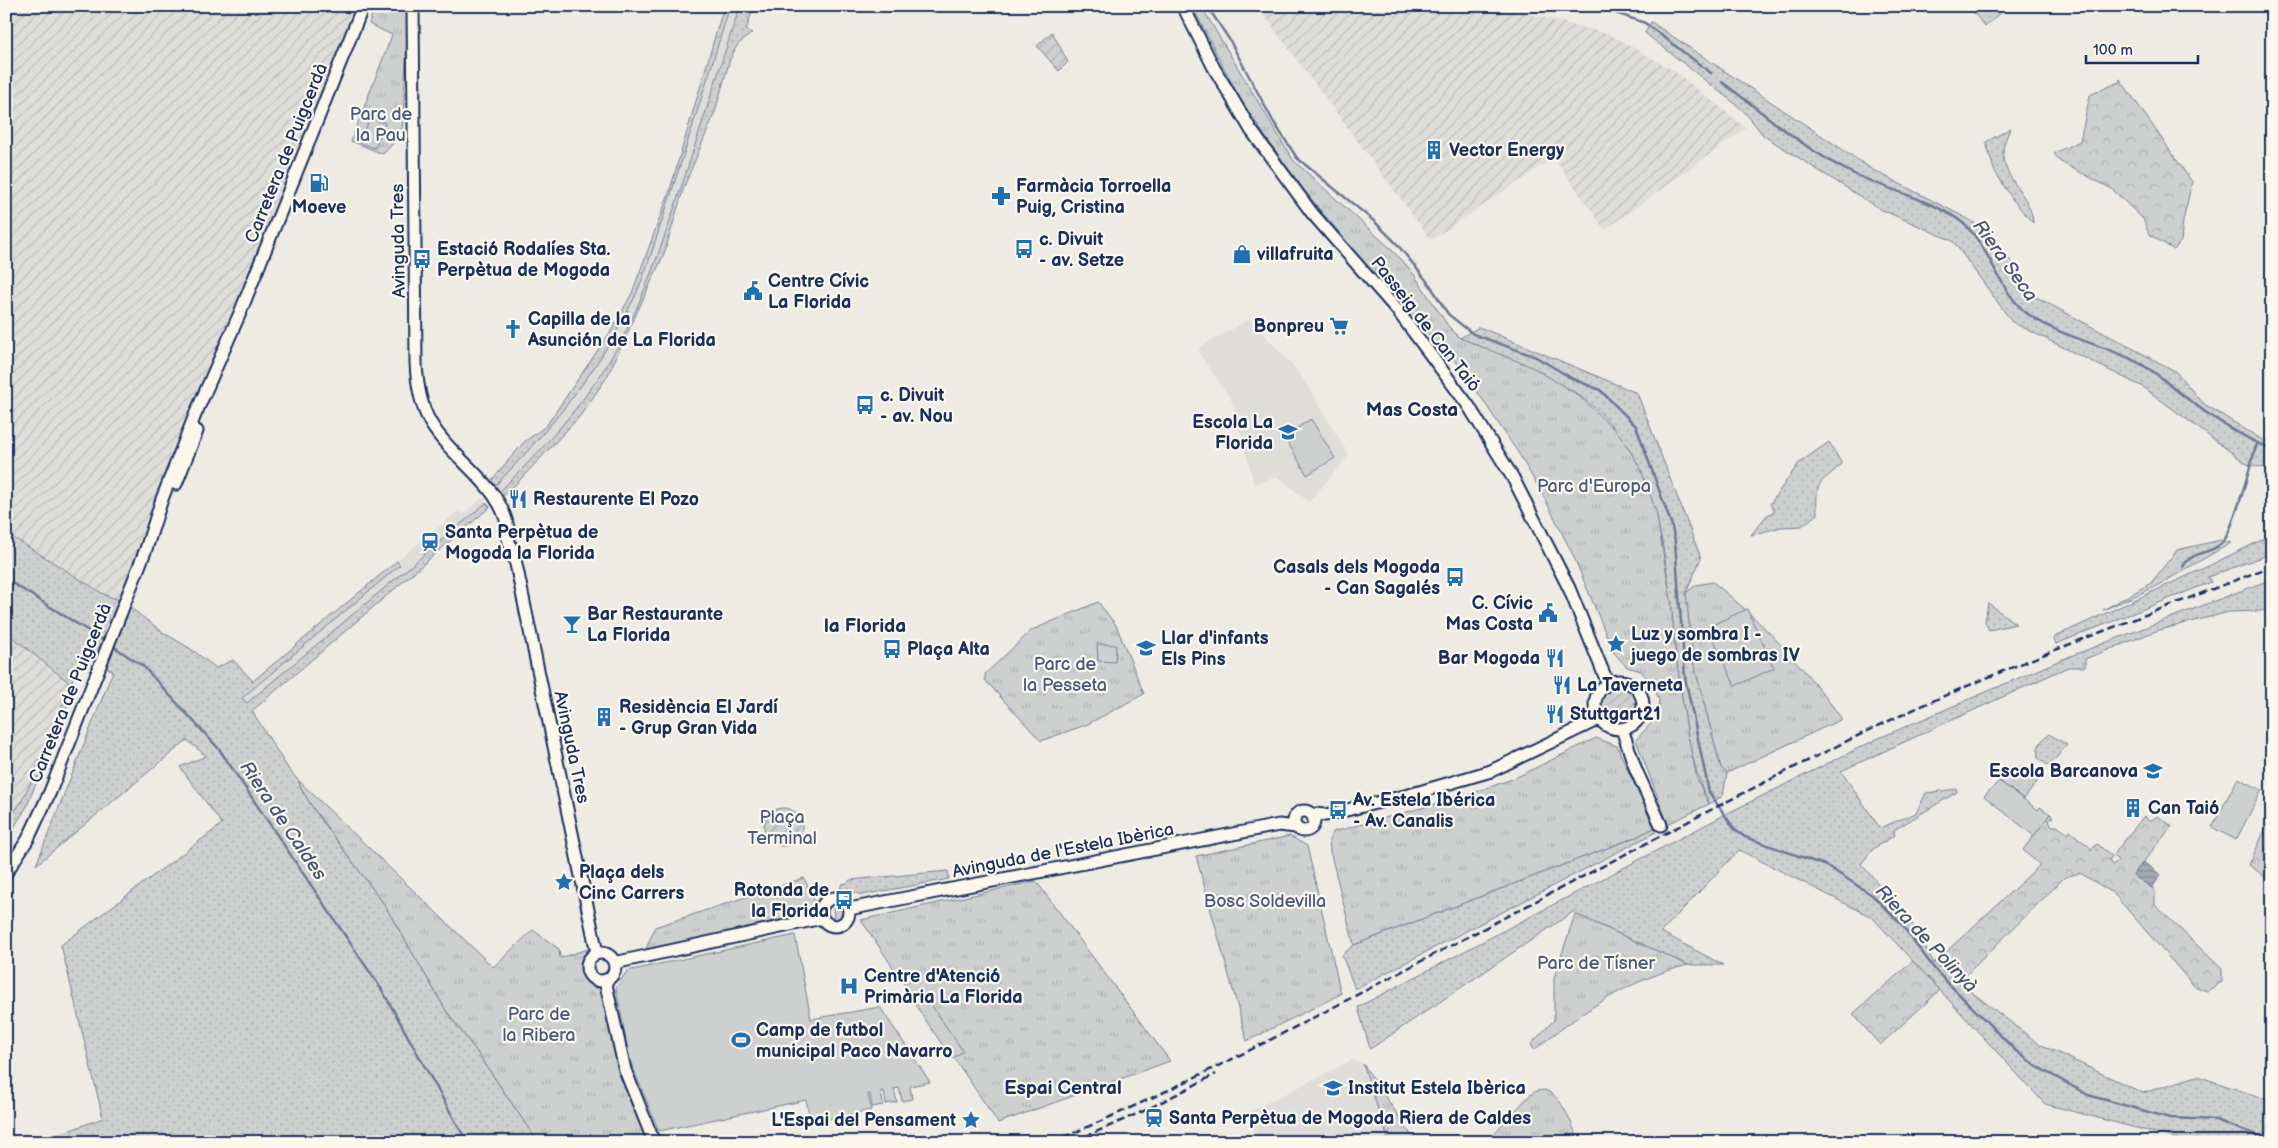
<svg xmlns="http://www.w3.org/2000/svg" width="2278" height="1148" viewBox="0 0 2278 1148" font-family="'Balsamiq Sans',sans-serif">
  <style>
    .built { fill: #deddda }
    .industrial { fill: url(#industrial-furrows) }
    .grass { fill: url(#grass-dots); stroke: #747f96 }
    .forest { fill: url(#forest-crowns); stroke: #747f96 }
    .park { fill: url(#park-tufts); stroke: #747f96 }
    .garden { fill: url(#garden-furrows); stroke: #747f96 }
    .pitch { fill: #cecfcf; stroke: #747f96 }
    .water { fill: url(#water-rules); stroke: #6d7892 }
    .lines { fill: none; stroke-linecap: round; stroke-linejoin: round }
    .stream { stroke: #6d7892; stroke-width: 2.5 }
    .major-casing { stroke: #1b2f5e; stroke-width: 15 }
    .major { stroke: #fbf7ec; stroke-width: 11 }
    .rail { stroke: #1b2f5e; stroke-width: 2.5; stroke-dasharray: 8 4; stroke-linecap: butt }
    .labels { text-anchor: middle; stroke-width: 4.5; stroke-linejoin: round; paint-order: stroke }
    .park-label { font-size: 18px; fill: #48577a; stroke: #fbf7ec }
    .poi-label { font-size: 18px; font-weight: bold; fill: #1b2f5e; stroke: #fbf7ec; text-anchor: start }
    .street-label { font-size: 18px; fill: #1b2f5e; stroke: #fbf7ec }
    .water-label { font-size: 19px; font-style: italic; fill: #445378; stroke: #fbf7ec }
    .neighbourhood-label { font-size: 19px; font-weight: bold; fill: #1b2f5e; stroke: #fbf7ec }
  </style>
  <defs>
    <pattern id="industrial-furrows" width="10" height="10" patternUnits="userSpaceOnUse" patternTransform="scale(1.25)"><rect width="10" height="10" fill="#deddda"/><path d="M-1 1l2-2M0 10L10 0M9 11l2-2" fill="none" stroke="#bebebe"/></pattern>
    <pattern id="grass-dots" width="8" height="8" patternUnits="userSpaceOnUse" patternTransform="scale(1.25)"><rect width="8" height="8" fill="#cecfcf"/><path d="M2 2h.1M6 6h.1" fill="none" stroke="#b0b2b4" stroke-width="1.8" stroke-linecap="round"/></pattern>
    <pattern id="forest-crowns" width="20" height="18" patternUnits="userSpaceOnUse" patternTransform="scale(1.25)"><rect width="20" height="18" fill="#cecfcf"/><path d="M2 6a3 3 0 1 1 6 0M12 15a3 3 0 1 1 6 0" fill="none" stroke="#b0b2b4"/></pattern>
    <pattern id="park-tufts" width="24" height="20" patternUnits="userSpaceOnUse" patternTransform="scale(1.25)"><rect width="24" height="20" fill="#cecfcf"/><path d="M3 7l-1-3M5 7V3M7 7l1-3M15 17l-1-3M17 17v-4M19 17l1-3" fill="none" stroke="#b0b2b4"/></pattern>
    <pattern id="garden-furrows" width="10" height="10" patternUnits="userSpaceOnUse" patternTransform="scale(1.25)"><rect width="10" height="10" fill="#cecfcf"/><path d="M-1 1l2-2M0 10L10 0M9 11l2-2" fill="none" stroke="#b0b2b4"/></pattern>
    <pattern id="water-rules" width="6" height="5" patternUnits="userSpaceOnUse" patternTransform="scale(1.25)"><rect width="6" height="5" fill="#a3a8b4"/><path d="M0 2.5h6" fill="none" stroke="#848996"/></pattern>
  </defs>
  <rect width="100%" height="100%" fill="#eeebe4"/>
  <filter id="ink" filterUnits="userSpaceOnUse"><feTurbulence type="fractalNoise" baseFrequency=".02" numOctaves="2"/><feDisplacementMap in="SourceGraphic" scale="10" xChannelSelector="R" yChannelSelector="G"/><feConvolveMatrix kernelMatrix="1 2 1 2 8 2 1 2 1" color-interpolation-filters="sRGB"/></filter>
  <g filter="url(#ink)">
    <path class="built" d="M730 6H740L683 182 652 272 639 302 608 364 579 405 547 445 499 492 495 486 538 441 587 378 628 310 642 280 692 132Z
      M1250 319 1300 374 1349 455 1309 502 1278 477 1254 484 1232 401 1199 353 1200 347Z
      M482 498 486 503 247 703 242 699 400 565 397 561 458 511 462 515Z
      M1352 1060 1363 1064 1389 1142H1260L1247 1113Z"/>
    <path class="industrial" d="M6 6H355L120 600 105 595 6 533Z
      M1257 6H1498L1609 34 1676 72 1746 128 1605 230 1554 158 1431 240Z
      M6 632 75 687 26 808 6 840Z"/>
    <path class="grass" d="M724 6H730C709 74 688 142 666 209 654 243 645 280 627 312 593 378 546 433 495 486L491 481 524 442 546 426 613 328 632 293 669 193Z
      M740 6H759L757 12H752L746 30 752 33 738 44 730 59 715 112 684 187 664 254 607 377 580 416 518 482 502 497 499 492C539 453 576 413 607 365 636 318 655 264 673 212 696 144 717 75 740 6Z
      M1969 6H2007L1985 27Z
      M1651 22 1873 170 1970 220 1994 238 2036 297 2175 371 2204 404 2261 439 2272 443V470L2247 464 2143 387 2012 322 1953 241 1880 209 1764 136 1743 110 1645 33Z
      M2011 128C1985 172 2031 187 2033 223L2013 200 1994 170 1986 142Z
      M1479 327 1637 393 1701 558 1686 593 1693 660 1721 768 1727 773 1723 796 1709 804C1691 766 1686 725 1680 684 1665 582 1672 464 1580 396 1570 388 1557 384 1546 378 1518 364 1490 350 1460 338Z
      M1829 442 1842 464C1817 486 1816 480 1817 514L1802 526 1781 527 1751 535 1767 515 1775 512 1770 504 1799 463Z
      M486 503 490 507 252 711 289 770 299 781 300 787 315 811 384 904 447 1012 477 1052 538 1142 43 1140 103 1118 61 945 222 824 180 767 206 756 187 740 36 865 113 671 83 656 71 683 75 687 26 808 6 840V823L20 804 30 784 71 684 6 632V533L105 595 120 600 164 633 191 649 216 668 233 660 253 681 397 561 400 565 242 698 247 703Z
      M2272 535V553L2208 577 2211 582 2056 644 2054 639 2056 636 2200 570Z
      M2221 540 2231 543 2153 588 2103 610 2151 583 2177 550Z
      M2272 579V607L2261 611 2229 612 2156 631 2085 659V667H2068L1841 771 1880 828 1916 813 1926 793 1956 789 1957 792 1894 830 1895 835 1873 849 1861 864 1908 917 1934 963 2039 1044 2143 1093 2197 1076 2272 1101V1142H2189L2045 1104 1872 917 1739 850 1661 932 1723 965H1688L1575 914 1576 910 1370 1049 1358 1007 1732 811 1879 738 2063 659Z
      M1988 603 2016 624 1989 630 1985 622Z
      M2049 734 2067 745 2049 766 2038 758C2036 746 2041 741 2049 734Z
      M2017 767H2027L2041 777 2024 799 1999 781Z
      M1654 828 1656 832 1355 989 1342 955 1354 945 1636 837Z
      M948 871 949 879 862 895 840 888 842 884 847 883 850 880Z
      M845 903C852 915 847 923 834 926L833 904 840 905Z"/>
    <path class="forest" d="M2120 79 2192 182 2183 221 2181 241 2174 250 2149 234 2143 219 2112 189 2059 161 2054 153 2080 141 2090 95 2119 82Z
      M2050 814 2054 817 2049 820 2051 826H2057L2068 834 2070 831 2092 849 2097 844 2112 856 2109 860 2112 865 2118 861 2113 855 2144 816 2150 822 2157 816 2172 826 2133 875 2155 890V905L2222 969V982L2207 991 2194 986 2113 893 2080 873 2065 877 1959 982 1934 963 2040 865 2023 850Z
      M2272 814V882L2249 865Z
      M1913 961 1940 990 1880 1045 1853 1014Z"/>
    <path class="park" d="M375 6H406L407 42 402 134 383 154 351 141 392 35 369 24Z
      M1192 6H1201L1293 160 1389 247 1413 273 1449 327 1460 338 1532 367 1578 395 1620 435 1640 467 1656 511 1671 600 1676 657 1687 731 1697 779 1709 804 1668 824 1636 740 1657 717 1659 700 1653 685 1641 671 1627 667 1614 653 1573 555 1544 497 1519 454 1460 366 1397 302 1302 188 1269 142 1239 97Z
      M1713 582C1764 623 1804 667 1842 719L1727 773 1721 768 1693 660 1686 593 1696 585Z
      M1098 602 1116 625 1144 694 1088 724 1041 741 985 680V674L1032 630Z
      M1596 738 1617 746 1654 828 1636 837 1354 945 1330 851 1329 840 1333 832 1462 797 1515 778Z
      M299 781 493 967 533 930 559 949 560 958 591 948 621 1075 629 1099 648 1142H538L477 1052 447 1012 384 904 315 811 300 787Z
      M1290 836 1307 846 1341 994 1247 1041 1196 856Z
      M804 878 818 909 815 914 646 949 655 927Z
      M1036 881 1170 1061 998 1123 861 920Z
      M1575 914 1688 965C1627 980 1582 1012 1534 1050L1531 1044 1554 1020V978Z
      M1363 1064 1416 1142H1389Z
      M1544 1090C1563 1095 1571 1125 1580 1142H1486L1528 1097 1536 1091Z"/>
    <path class="garden" d="M1052 32 1068 62 1059 71 1037 46Z
      M1601 705a18 18 0 1 1 36 0a18 18 0 1 1-36 0Z
      M764 827a19 19 0 1 1 38 0a19 19 0 1 1-38 0Z"/>
    <path class="pitch" d="M370 118 385 123 375 148 360 143Z
      M1311 419 1335 458 1307 475 1284 436Z
      M1747 609 1774 668 1735 686 1708 627Z
      M1097 644 1116 645 1115 662 1098 661Z
      M2238 778 2262 790 2236 840 2212 827Z
      M1999 781 2038 810 2040 807 2050 814 2034 836 1984 796Z
      M795 935 811 1019 880 1007 930 1082 910 1086 912 1099 902 1101 899 1088 894 1089 897 1102 886 1104 884 1091H881L883 1105 872 1107 870 1094H868L871 1110 811 1123 806 1100 659 1131 630 1061 616 988 627 971Z
      M925 996 963 1051 952 1059 914 1003Z"/>
    <path class="water" d="M2143 862 2161 875 2152 888 2133 875Z"/>
    <g class="lines">
      <path class="stream" d="M1207 6 1229 39 1273 121 1297 158 1375 222 1397 244 1430 285 1448 314 1473 334 1536 357 1573 379 1600 390 1636 426 1671 523 1675 541 1685 677 1709 792 1735 830 1745 837 1827 866 1872 895 1902 925 1936 971 2016 1051 2036 1066 2088 1095 2170 1118 2216 1120 2272 1141
        M1595 6 1645 23 1711 73
        M1722 82C1764 113 1805 150 1852 173 1887 190 1927 198 1959 220 1991 244 1997 291 2028 314 2064 340 2112 345 2149 369 2162 377 2173 388 2185 397 2212 418 2240 436 2272 450
        M2183 567C2192 550 2210 555 2222 543 2233 533 2251 462 2257 443
        M6 579 106 642
        M111 645 143 666 219 749 382 990 467 1142"/>
      <g class="major-casing">
        <path id="major" d="M413 6 416 363C417 384 420 404 430 422 453 462 507 487 509 537
          M1183 6 1214 68 1251 130 1312 213 1397 310 1468 405 1513 478 1569 588 1608 684
          M176 484 197 431
          M506 532 516 564 597 953
          M1595 705a24 24 0 1 1 48 0a24 24 0 1 1-48 0Z
          M1622 729 1636 770 1661 825
          M1294 821a10 10 0 1 1 20 0a10 10 0 1 1-20 0Z
          M1312 814 1326 815 1409 795 1491 771 1599 719
          M6 873 28 839 50 792 146 549 162 499 195 415 240 313 363 6
          M821 912a14 14 0 1 1 28 0a14 14 0 1 1-28 0Z
          M849 909 1279 825 1296 827
          M587 967a14 14 0 1 1 28 0a14 14 0 1 1-28 0Z
          M614 963 822 918
          M605 980 625 1070 654 1142"/>
      </g>
      <use href="#major" class="major"/>
      <path class="rail" d="M1052 1142C1175 1091 1294 1028 1412 966 1554 892 1696 816 1839 745 1979 675 2127 623 2272 566
        M1073 1142 1146 1110 1216 1074"/>
    </g>
  </g>
  <defs>
    <g id="building-bare" transform="scale(1.5)"><path d="M-4-6H4V6H1V3H-1V6H-4ZM-2.5-4.3h1.7v1.8h-1.7ZM.8-4.3h1.7v1.8H.8ZM-2.5-1h1.7V.8h-1.7ZM.8-1h1.7V.8H.8Z" fill="#1f6fb2" stroke="#fbf7ec" stroke-width="2.5" paint-order="stroke"/></g>
    <g id="fuel-bare" transform="scale(1.5)"><path d="M-5.5-6h7V0h2V4h1.3V-2.5L3-4.5l.8-.8L6-3V5H2.5V1h-1V6h-7ZM-4.2-4.7v3.2H.2V-4.7Z" fill="#1f6fb2" stroke="#fbf7ec" stroke-width="2.5" paint-order="stroke"/></g>
    <g id="pharmacy-bare" transform="scale(1.5)"><path d="M-2-6h4v4h4v4h-4v4h-4v-4h-4v-4h4Z" fill="#1f6fb2" stroke="#fbf7ec" stroke-width="2.5" paint-order="stroke"/></g>
    <g id="bus-bare" transform="scale(1.5)"><path d="M-5-6H5V4H4V6H2V4H-2V6H-4V4H-5ZM-3.5-4V0h7V-4ZM-3.5 1.2v1.5H-2V1.2ZM2 1.2v1.5H3.5V1.2Z" fill="#1f6fb2" stroke="#fbf7ec" stroke-width="2.5" paint-order="stroke"/></g>
    <g id="shop-bare" transform="scale(1.5)"><path d="M-5-2.5h2.3a2.7 3.5 0 0 1 5.4 0H5L5.5 6h-11ZM-1.5-2.5h3a1.5 2.3 0 0 0-3 0Z" fill="#1f6fb2" stroke="#fbf7ec" stroke-width="2.5" paint-order="stroke"/></g>
    <g id="civic-bare" transform="scale(1.5)"><path d="M-.6-6.5H3V-4.5H.6V-3L4-1V1h2V6H-6V1h2V-1L-.6-3ZM-1.2 2.5V6h2.4V2.5Z" fill="#1f6fb2" stroke="#fbf7ec" stroke-width="2.5" paint-order="stroke"/></g>
    <g id="supermarket-bare" transform="scale(1.5)"><path d="M-6-5.5h2.5l.6 2H6L4.5 2H-2.5L-4.4-4H-6ZM-1.5 3.2a1.3 1.3 0 1 0 .1 0ZM3 3.2a1.3 1.3 0 1 0 .1 0Z" fill="#1f6fb2" stroke="#fbf7ec" stroke-width="2.5" paint-order="stroke"/></g>
    <g id="church-bare" transform="scale(1.5)"><path d="M-1.2-6h2.4v3.5h3.3v2.4h-3.3V6h-2.4V-.1h-3.3v-2.4h3.3Z" fill="#1f6fb2" stroke="#fbf7ec" stroke-width="2.5" paint-order="stroke"/></g>
    <g id="school-bare" transform="scale(1.5)"><path d="M0-5L7-2L0 1L-7-2ZM-4 1L0 2.5L4 1V4Q0 6-4 4Z" fill="#1f6fb2" stroke="#fbf7ec" stroke-width="2.5" paint-order="stroke"/></g>
    <g id="restaurant-bare" transform="scale(1.5)"><path d="M-5-6h1v4h1v-4h1v4h1v-4h1v5L-1.5 .5V6h-2V.5L-5-1ZM5-6V6H3V1.5H1.5Q1.5-4 5-6Z" fill="#1f6fb2" stroke="#fbf7ec" stroke-width="2.5" paint-order="stroke"/></g>
    <g id="station-bare" transform="scale(1.5)"><path d="M-3-6H3Q5-6 5-4V2Q5 4 3 4L4.5 6H3L1.5 4h-3L-3 6H-4.5L-3 4Q-5 4-5 2V-4Q-5-6-3-6ZM-3.5-4v3h7v-3ZM-3.5 1v1.5H-2V1ZM2 1v1.5H3.5V1Z" fill="#1f6fb2" stroke="#fbf7ec" stroke-width="2.5" paint-order="stroke"/></g>
    <g id="bar-bare" transform="scale(1.5)"><path d="M-6-5H6L.8 .8V4.5H3.5V6h-7V4.5H-.8V.8Z" fill="#1f6fb2" stroke="#fbf7ec" stroke-width="2.5" paint-order="stroke"/></g>
    <g id="sight-bare" transform="scale(1.5)"><path d="M0-6L1.8-2.2L6-1.7L2.9 1.2L3.7 5.4L0 3.3L-3.7 5.4L-2.9 1.2L-6-1.7L-1.8-2.2Z" fill="#1f6fb2" stroke="#fbf7ec" stroke-width="2.5" paint-order="stroke"/></g>
    <g id="hospital-bare" transform="scale(1.5)"><path d="M-5-5h3v3.5h4V-5h3V5h-3V1.5h-4V5h-3Z" fill="#1f6fb2" stroke="#fbf7ec" stroke-width="2.5" paint-order="stroke"/></g>
    <g id="stadium-bare" transform="scale(1.5)"><path d="M0-5a6.5 5 0 1 0 0 10a6.5 5 0 1 0 0-10ZM-3.5-1.8h7v3.6h-7Z" fill="#1f6fb2" stroke="#fbf7ec" stroke-width="2.5" paint-order="stroke"/></g>
  </defs>
  <g fill-rule="evenodd">
    <use href="#building-bare" x="1434" y="150"/>
    <use href="#fuel-bare" x="319" y="183"/>
    <use href="#pharmacy-bare" x="1001" y="196"/>
    <use href="#bus-bare" x="1024" y="249"/>
    <use href="#shop-bare" x="1242" y="254"/>
    <use href="#bus-bare" x="422" y="259"/>
    <use href="#civic-bare" x="753" y="291"/>
    <use href="#supermarket-bare" x="1339" y="326"/>
    <use href="#church-bare" x="513" y="329"/>
    <use href="#bus-bare" x="865" y="405"/>
    <use href="#school-bare" x="1288" y="432"/>
    <use href="#restaurant-bare" x="518" y="499"/>
    <use href="#station-bare" x="430" y="542"/>
    <use href="#bus-bare" x="1455" y="577"/>
    <use href="#civic-bare" x="1548" y="613"/>
    <use href="#bar-bare" x="572" y="624"/>
    <use href="#sight-bare" x="1616" y="644"/>
    <use href="#school-bare" x="1146" y="648"/>
    <use href="#bus-bare" x="892" y="649"/>
    <use href="#restaurant-bare" x="1555" y="658"/>
    <use href="#restaurant-bare" x="1562" y="685"/>
    <use href="#restaurant-bare" x="1555" y="714"/>
    <use href="#building-bare" x="604" y="717"/>
    <use href="#school-bare" x="2153" y="771"/>
    <use href="#building-bare" x="2133" y="808"/>
    <use href="#bus-bare" x="1338" y="810"/>
    <use href="#sight-bare" x="564" y="882"/>
    <use href="#bus-bare" x="844" y="900"/>
    <use href="#hospital-bare" x="849" y="986"/>
    <use href="#stadium-bare" x="741" y="1040"/>
    <use href="#school-bare" x="1333" y="1088"/>
    <use href="#station-bare" x="1154" y="1118"/>
    <use href="#sight-bare" x="971" y="1120"/>
  </g>
  <g class="labels">
    <g class="park-label">
      <text x="381" y="120">Parc de<tspan x="381" dy="21">la Pau</tspan></text>
      <text x="1594" y="492">Parc d'Europa</text>
      <text x="1065" y="670">Parc de<tspan x="1065" dy="21">la Pesseta</tspan></text>
      <text x="782" y="823">Plaça<tspan x="782" dy="21">Terminal</tspan></text>
      <text x="1265" y="907">Bosc Soldevilla</text>
      <text x="1596" y="969">Parc de Tísner</text>
      <text x="539" y="1020">Parc de<tspan x="539" dy="21">la Ribera</tspan></text>
    </g>
    <g class="poi-label">
      <text x="1449" y="156">Vector Energy</text>
      <text x="1016" y="192">Farmàcia Torroella<tspan x="1016" dy="21">Puig, Cristina</tspan></text>
      <text x="319" y="213" text-anchor="middle">Moeve</text>
      <text x="1039" y="245">c. Divuit<tspan x="1039" dy="21">- av. Setze</tspan></text>
      <text x="437" y="255">Estació Rodalíes Sta.<tspan x="437" dy="21">Perpètua de Mogoda</tspan></text>
      <text x="1257" y="260">villafruita</text>
      <text x="768" y="287">Centre Cívic<tspan x="768" dy="21">La Florida</tspan></text>
      <text x="528" y="325">Capilla de la<tspan x="528" dy="21">Asunción de La Florida</tspan></text>
      <text x="1324" y="332" text-anchor="end">Bonpreu</text>
      <text x="880" y="401">c. Divuit<tspan x="880" dy="21">- av. Nou</tspan></text>
      <text x="1273" y="428" text-anchor="end">Escola La<tspan x="1273" dy="21">Florida</tspan></text>
      <text x="533" y="505">Restaurente El Pozo</text>
      <text x="445" y="538">Santa Perpètua de<tspan x="445" dy="21">Mogoda la Florida</tspan></text>
      <text x="1440" y="573" text-anchor="end">Casals dels Mogoda<tspan x="1440" dy="21">- Can Sagalés</tspan></text>
      <text x="1533" y="609" text-anchor="end">C. Cívic<tspan x="1533" dy="21">Mas Costa</tspan></text>
      <text x="587" y="620">Bar Restaurante<tspan x="587" dy="21">La Florida</tspan></text>
      <text x="1631" y="640">Luz y sombra I -<tspan x="1631" dy="21">juego de sombras IV</tspan></text>
      <text x="1161" y="644">Llar d'infants<tspan x="1161" dy="21">Els Pins</tspan></text>
      <text x="907" y="655">Plaça Alta</text>
      <text x="1540" y="664" text-anchor="end">Bar Mogoda</text>
      <text x="1577" y="691">La Taverneta</text>
      <text x="619" y="713">Residència El Jardí<tspan x="619" dy="21">- Grup Gran Vida</tspan></text>
      <text x="1570" y="720">Stuttgart21</text>
      <text x="2138" y="777" text-anchor="end">Escola Barcanova</text>
      <text x="1353" y="806">Av. Estela Ibérica<tspan x="1353" dy="21">- Av. Canalis</tspan></text>
      <text x="2148" y="814">Can Taió</text>
      <text x="579" y="878">Plaça dels<tspan x="579" dy="21">Cinc Carrers</tspan></text>
      <text x="829" y="896" text-anchor="end">Rotonda de<tspan x="829" dy="21">la Florida</tspan></text>
      <text x="864" y="982">Centre d'Atenció<tspan x="864" dy="21">Primària La Florida</tspan></text>
      <text x="756" y="1036">Camp de futbol<tspan x="756" dy="21">municipal Paco Navarro</tspan></text>
      <text x="1348" y="1094">Institut Estela Ibèrica</text>
      <text x="1169" y="1124">Santa Perpètua de Mogoda Riera de Caldes</text>
      <text x="956" y="1126" text-anchor="end">L'Espai del Pensament</text>
    </g>
    <g class="street-label">
      <text transform="translate(286 153) rotate(-68)" y="6">Carretera de Puigcerdà</text>
      <text transform="translate(398 241) rotate(-91)" y="6">Avinguda Tres</text>
      <text transform="translate(1426 324) rotate(52)" y="6">Passeig de Can Taió</text>
      <text transform="translate(70 693) rotate(-68)" y="6">Carretera de Puigcerdà</text>
      <text transform="translate(572 747) rotate(78)" y="6">Avinguda Tres</text>
      <text transform="translate(1063 850) rotate(-11)" y="6">Avinguda de l'Estela Ibèrica</text>
    </g>
    <g class="water-label">
      <text transform="translate(2006 260) rotate(54)" y="7">Riera Seca</text>
      <text transform="translate(284 820) rotate(56)" y="7">Riera de Caldes</text>
      <text transform="translate(1927 938) rotate(47)" y="7">Riera de Polinyà</text>
    </g>
    <g class="neighbourhood-label">
      <text x="1412" y="416">Mas Costa</text>
      <text x="865" y="632">la Florida</text>
      <text x="1063" y="1094">Espai Central</text>
    </g>
  </g>
  <rect width="2278" height="1148" fill="none" stroke="#fbf7ec" stroke-width="25"/>
  <rect x="12" y="12" width="2253" height="1123" fill="none" stroke="#1b2f5e" stroke-width="2" filter="url(#ink)"/>
  <path d="M2086 55v8h112v-8" fill="none" stroke="#1b2f5e" stroke-width="2.5"/>
  <text x="2093" y="55" font-size="15" fill="#1b2f5e" stroke="#fbf7ec" stroke-width="4" paint-order="stroke">100 m</text>
</svg>
